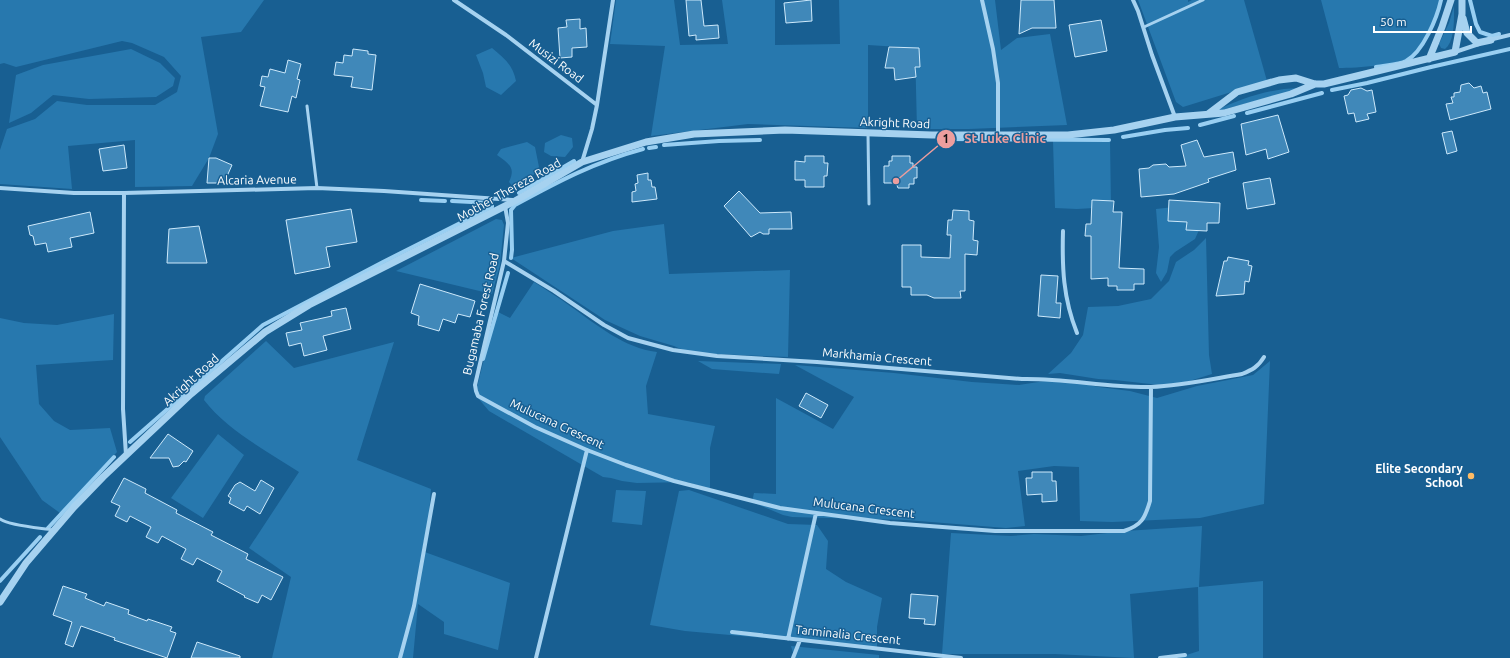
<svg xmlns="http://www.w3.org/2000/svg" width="1510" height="658" viewBox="0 0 1510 658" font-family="Ubuntu,sans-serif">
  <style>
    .green { fill: #2778ae }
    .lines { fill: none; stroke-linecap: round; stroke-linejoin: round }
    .stream { stroke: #99cff2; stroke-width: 4 }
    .building { fill: #4088b9; stroke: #cde9fb }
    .service { stroke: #a6d2f0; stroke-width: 3 }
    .minor { stroke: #a6d2f0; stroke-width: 4 }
    .tertiary { stroke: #a6d2f0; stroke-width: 7 }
    .poi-dot { fill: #ffbc65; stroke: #185f92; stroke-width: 1.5 }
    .labels { text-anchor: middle; stroke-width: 3; stroke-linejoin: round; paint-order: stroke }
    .street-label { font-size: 12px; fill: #fff; stroke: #185f92 }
    .poi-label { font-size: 12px; font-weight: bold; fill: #fff; stroke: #185f92; text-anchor: end }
    .leader { fill: none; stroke: #ed9e9e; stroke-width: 1.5 }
    .callout-dot { fill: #ed9e9e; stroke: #185f92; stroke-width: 1.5 }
    .mark-label { font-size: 12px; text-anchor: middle; font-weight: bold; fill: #111 }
    .callout-label { font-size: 13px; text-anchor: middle; font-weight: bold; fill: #ed9e9e; stroke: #185f92; stroke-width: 3; stroke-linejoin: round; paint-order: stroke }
  </style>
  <rect width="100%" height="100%" fill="#185f92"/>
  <path class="green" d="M0 0H264L241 32 201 37 218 134 209 158 192 186 135 187V140L68 146 72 189 0 184V150L7 129 35 119 57 101 87 105H155L177 92 181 76 164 57 132 43 122 41 16 67 4 63 0 64Z
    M616 0H674L680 45 728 44 722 0H775V45L840 44 839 0H995L1001 50 1017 38 1050 34 1067 125 969 129H917L915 48 868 45V128L748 124 651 136 665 46 610 44Z
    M1138 0H1188V2L1192 0H1244L1267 81 1183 107 1176 102Z
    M1321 0H1441C1440 6 1439 13 1437 18 1434 27 1422 49 1415 55 1402 65 1356 68 1339 68Z
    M1454 6C1454 19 1455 41 1445 49L1441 48 1439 44 1449 23Z
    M492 48C504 58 513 65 516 81L501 95 486 87 483 73 476 55Z
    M131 49 160 63 175 78 173 86 156 97 89 99 53 95 31 113 9 123 16 75 43 65Z
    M1298 88 1300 89 1218 111H1215C1242 98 1269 89 1298 88Z
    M561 135 572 138 573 147 565 157 551 156 544 152 545 143Z
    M1053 141H1110L1111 207 1077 209 1055 208Z
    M527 142 535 147 539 167 527 184 514 188 509 182C516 167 509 164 497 155L501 149Z
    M1183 206 1199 230 1195 239 1175 252 1170 257 1167 272 1161 282 1156 273 1159 247 1156 209Z
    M496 219 502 220 504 225 500 265 492 294 396 271Z
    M664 224 669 274 790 270 788 357 690 353 674 346 640 336 605 320 511 258 613 231Z
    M1206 238 1209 355 1212 374 1183 383 1159 385 1115 380 1098 379 1060 373 1048 374 1071 353 1083 335 1088 307 1118 306 1151 299 1169 281 1176 262 1194 250Z
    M534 282C546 290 558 297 570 306 597 325 624 348 657 352L646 386 648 414 715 426 710 448V489L687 482 637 483 622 481 611 478 603 477 489 411 478 398 477 387 496 311 510 318Z
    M114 314 113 360 36 365 39 404 54 421 70 430 110 428 117 452 60 513 42 500 0 437V318L24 323 57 325Z
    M266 341 294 368 394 342 357 460 431 489 429 515 422 551 510 583 498 650 444 634V622L418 604 413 658H272L291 577 249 548 299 472C268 452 227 430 204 400L205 396Z
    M698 361 781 364 779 374 712 369Z
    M1270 361 1264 504 1200 518 1112 522 1080 521 1079 467 1054 466 1018 471 1025 526 1006 528 906 520 792 517 783 515 752 502 754 493 776 494V398L833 429 854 397 795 365 894 373 972 382 1019 385 1058 379 1099 387 1130 391 1157 398 1197 386 1253 375Z
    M218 434 244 455 203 518 171 498Z
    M616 490 646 491 642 525 612 522Z
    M689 490 788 524 817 525 828 541 826 569 846 582 882 598 877 627V648L685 631 650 625 679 491Z
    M1202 526 1199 587 1263 581V658H1177L1199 651 1198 587 1130 594 1134 658 1055 654H942L951 533 1011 536 1034 534 1081 536 1125 531Z
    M791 646 879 655V658H793L794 656Z"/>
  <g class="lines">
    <path class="stream" d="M1470 0 1476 24 1480 32 1492 36 1499 34
      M1376 67C1385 65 1398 65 1406 61 1423 52 1437 18 1441 0
      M1332 90 1367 83 1431 67 1510 49
      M1247 113 1322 93
      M1200 125 1234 116
      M1123 137 1165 130 1188 128
      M945 139 1109 140
      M664 145 719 141 760 140
      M649 148 656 147
      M519 193 574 161
      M421 200 445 201
      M511 258 512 250 511 210 515 205C559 181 595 162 643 149
      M483 359 508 273
      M130 442 263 325 383 262 492 207V203L452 201
      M48 528 114 457
      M0 581 40 537"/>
  </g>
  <path class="building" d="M686 0H701L704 26 718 25 719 38 696 40V35L689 36Z
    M811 0 812 21 786 23 784 3Z
    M1021 0H1054L1056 28H1032L1019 34Z
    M580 19V29L586 28 587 47 572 48V57L560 58 558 28 567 27 566 20Z
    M1101 20 1107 51 1075 57 1069 25Z
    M889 47 919 48 920 67H915L916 77 895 80 894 68H885Z
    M353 49 368 51V54L376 55 372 90 351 87 353 77 334 75 336 62 343 63 344 55 352 56Z
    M288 60 301 64 297 79 300 80 296 98 292 96 288 112 260 106 265 87 260 86 262 76 268 77 270 69 285 73Z
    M1469 83 1474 88 1481 86 1483 93 1487 92 1491 109 1450 120 1446 104 1453 103 1451 97H1454V93L1460 92 1461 85Z
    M1361 88 1367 91 1372 90 1376 112 1367 114 1369 119 1356 122 1354 113 1348 114 1344 96 1348 95 1351 90Z
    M1278 115 1289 152 1268 159 1266 149 1246 155 1241 124Z
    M1452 131 1457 151 1447 154 1442 133Z
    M1197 140 1204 157 1233 152 1236 170 1208 179 1209 182 1174 194 1141 197 1139 169 1149 168 1153 165 1166 164 1169 167 1186 166 1181 145Z
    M124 145 127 168 103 171 99 149Z
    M805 156H824V163H828L827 176H824V187H805V180H795V161L805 162Z
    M892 156H910V163H913V167H917V178H914V184H909V188H898L896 183H884V166H889V161H892Z
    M209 158H216L232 165 224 183H207Z
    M648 173V180H651L652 187H655L657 199 632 202V192L636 191 635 184 638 183 637 175Z
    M1270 178 1275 204 1247 209 1243 183Z
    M739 191 760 213 791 212 792 229H769V234H763L760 232 751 237 724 206Z
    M1092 200 1114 201 1113 212H1122L1119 268 1144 269V284H1134V290H1117V286H1108V278L1091 279V236H1085L1086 224H1091Z
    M1169 200 1220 203 1219 223H1207V231L1186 230 1187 222 1168 221Z
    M351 209 357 242 326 247 330 267 295 274 286 220Z
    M953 210 969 211V220L974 221 973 240 978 241 977 255 965 254V291H960L961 298H934L927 295H911V287H902V245H921V257L950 258 951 235H947L948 220H952Z
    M90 212 94 233 70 238 72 247 48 252 46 243 35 245 33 236 30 235 28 226Z
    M199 226 207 263H167L169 229Z
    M1228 257 1249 261 1248 265 1252 266 1249 282 1245 281 1244 294 1216 296 1224 261H1227Z
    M1041 275 1058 276 1056 303H1061L1060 318 1038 316Z
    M420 284 475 301 470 317 458 314 455 323 443 319 439 331 418 325 419 316 411 313Z
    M346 308 351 329 323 336 327 350 304 356 301 343 289 346 286 333 302 330 300 323 332 316 331 311Z
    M806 393 828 405 821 418 799 406Z
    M168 434 193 451 186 462 184 461 179 466 173 467 169 458H150Z
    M1032 472H1052V481H1056L1057 501 1042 502V494L1027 495 1026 478H1032Z
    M124 478 146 489 145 493 177 510 176 513 213 532 211 535 248 554 246 559 283 577 271 600 262 595 258 603 244 597 245 596 217 581 222 571 197 558 193 565 181 559 186 549 162 536 158 543 146 537 151 527 130 516 127 522 115 516 120 506 111 502Z
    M261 480 274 488 260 514 247 506 244 511 229 503 231 498 228 496 235 485 240 482 255 491Z
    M63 586 87 594 85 598 104 606 106 602 129 610 128 614 147 621 148 619 172 627 170 631 176 633 167 658 114 640 115 638 81 626 73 647 65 644 72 622 53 615Z
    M911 594 938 596 935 625 924 624 925 619 909 618Z
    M197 642 240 656V658H191Z"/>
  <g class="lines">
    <path class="service" d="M1144 27 1203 0
      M307 106 317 188
      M868 134 869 204
      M0 519C9 526 41 528 53 530"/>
    <path class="minor" d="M454 0 506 35 597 105 592 129 582 162
      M982 0 993 49 998 83V135
      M1133 0 1138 11 1152 55 1175 117
      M1489 40 1510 35
      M1455 52 1479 44
      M597 105 613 0
      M0 188 74 193H124L317 188 384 191 513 200
      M124 193 123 409 126 455
      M505 206 508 223 504 261 475 385 476 391 478 396 535 427 587 450 626 465 674 481 780 508 890 523 995 531H1124C1142 525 1145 518 1150 501L1151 387
      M1063 231C1062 267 1063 298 1077 333
      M504 261 554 291 604 325 628 338 673 350 717 356 817 362 1022 379C1065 378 1108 388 1151 387 1181 386 1212 379 1242 374 1252 370 1258 367 1264 357
      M732 632 961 658
      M788 639 816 513
      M400 658 414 606 434 494
      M536 658 587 450
      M793 658 800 640
      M1160 658 1185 655"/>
    <path class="tertiary" d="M1463 18 1467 33 1477 43 1491 40
      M1429 59 1442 27 1451 0
      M1208 114 1237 92 1279 80 1296 78 1315 84H1324L1455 52 1462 14V0
      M0 602 26 563 74 507 103 477 191 394 265 332 309 305 515 201 582 162 646 142 694 134 785 130 932 135H1068L1114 130 1175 117 1224 113 1291 94 1315 84"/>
  </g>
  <circle class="poi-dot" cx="1471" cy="476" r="4"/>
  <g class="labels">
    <g class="street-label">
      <text transform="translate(556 61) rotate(37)" y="4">Musizi Road</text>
      <text transform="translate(895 123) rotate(2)" y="4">Akright Road</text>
      <text transform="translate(257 180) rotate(-1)" y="4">Alcaria Avenue</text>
      <text transform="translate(509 190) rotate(-29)" y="4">Mother Thereza Road</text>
      <text transform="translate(481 314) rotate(-77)" y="4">Bugamaba Forest Road</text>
      <text transform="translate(877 357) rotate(5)" y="4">Markhamia Crescent</text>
      <text transform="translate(191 380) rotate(-42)" y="4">Akright Road</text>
      <text transform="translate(557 424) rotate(25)" y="4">Mulucana Crescent</text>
      <text transform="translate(864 508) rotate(7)" y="4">Mulucana Crescent</text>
      <text transform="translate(848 635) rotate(6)" y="4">Tarminalia Crescent</text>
    </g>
    <g class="poi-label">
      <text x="1463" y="473">Elite Secondary<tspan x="1463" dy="14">School</tspan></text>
    </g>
  </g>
  <path class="leader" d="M896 181L946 139"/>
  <g class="callout-dot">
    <circle cx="896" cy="181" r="4"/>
    <circle cx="946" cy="139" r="10"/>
  </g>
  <g class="mark-label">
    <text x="946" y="143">1</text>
  </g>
  <g class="callout-label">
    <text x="1005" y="143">St Luke Clinic</text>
  </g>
  <path d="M1374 26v6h97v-6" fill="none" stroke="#ffffff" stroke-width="2"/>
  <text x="1380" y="26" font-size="12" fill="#ffffff" stroke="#185f92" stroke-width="3" paint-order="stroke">50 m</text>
</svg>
